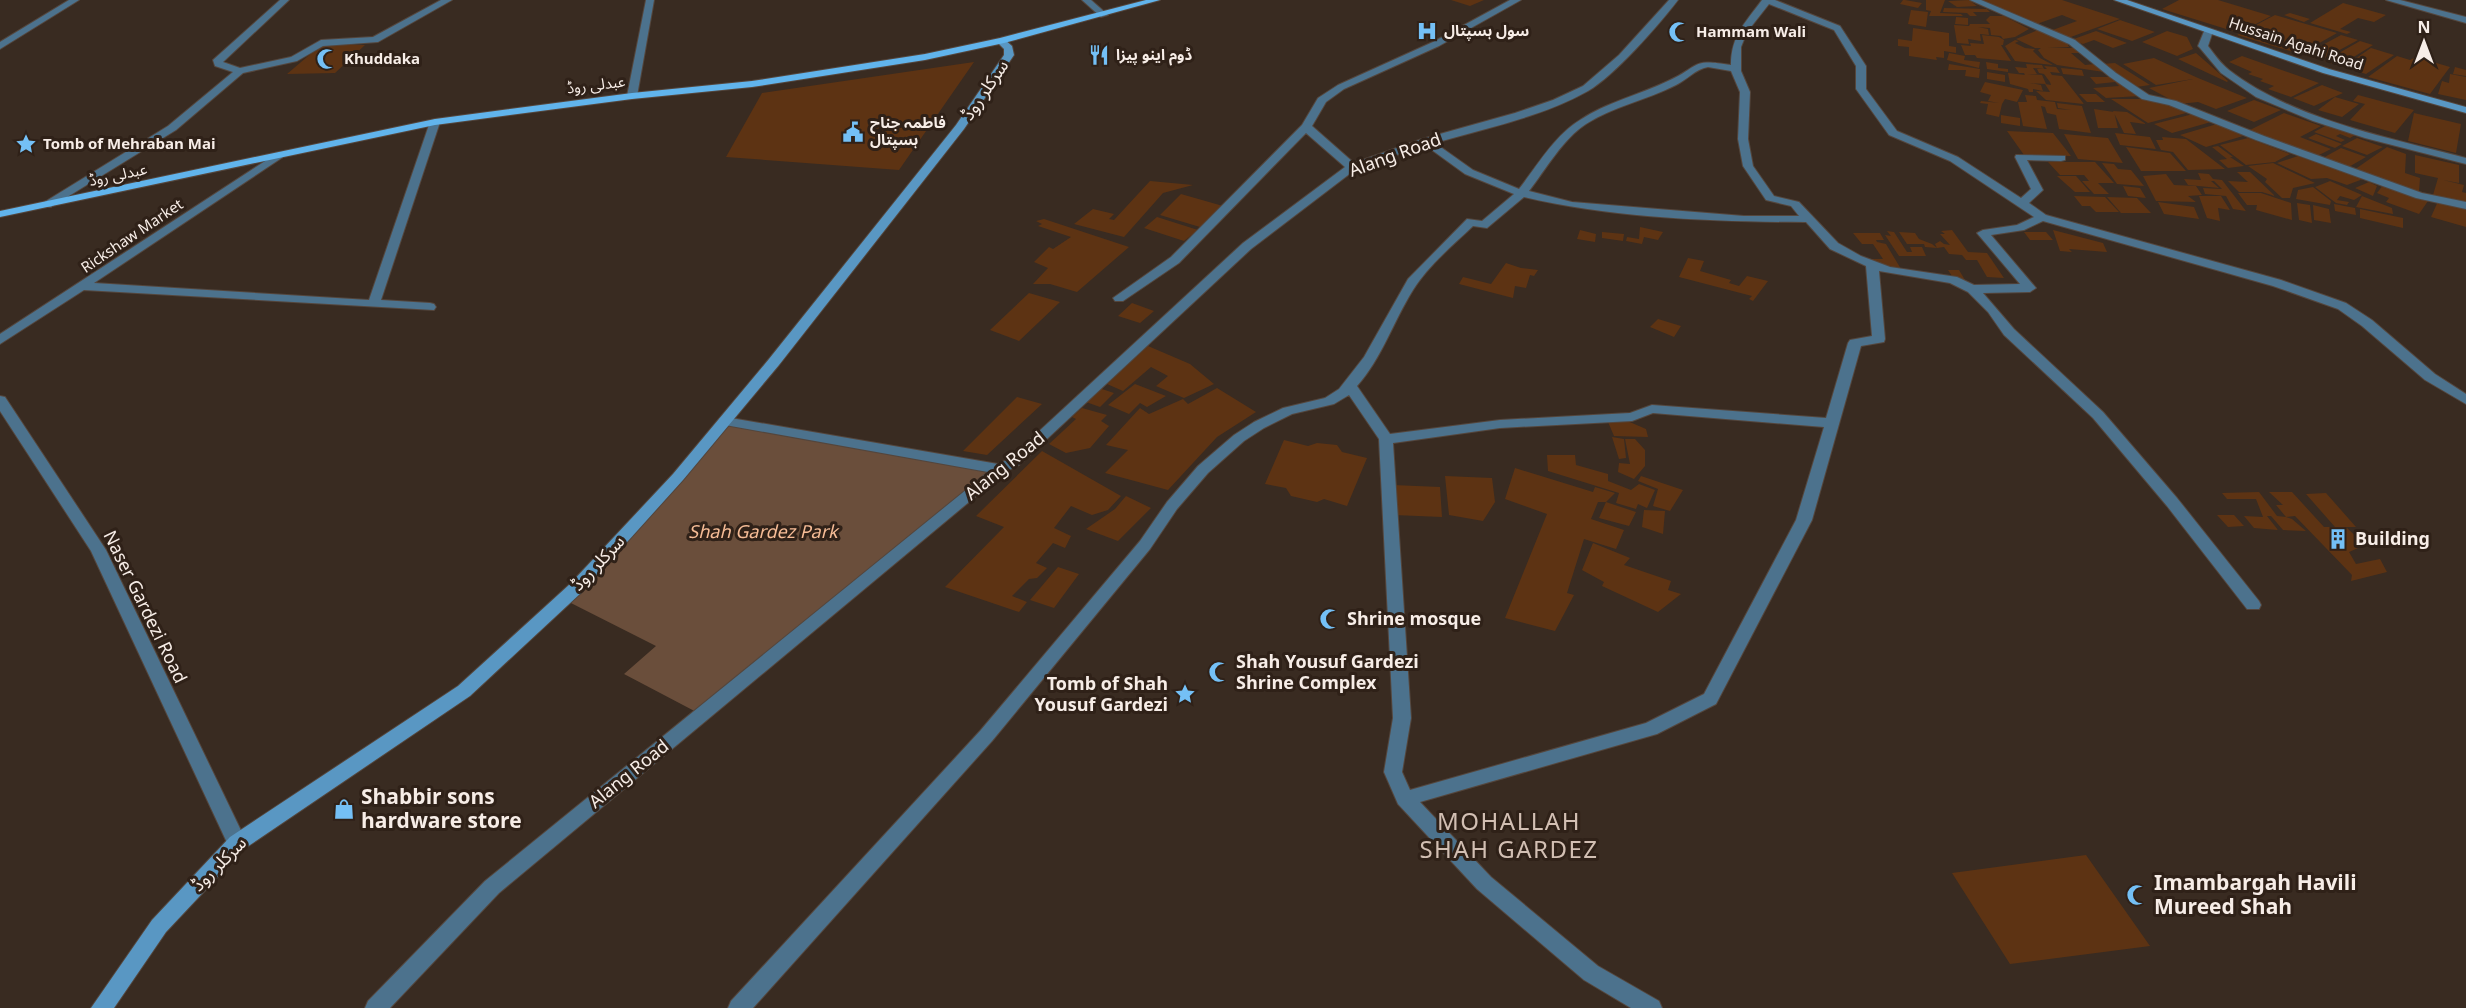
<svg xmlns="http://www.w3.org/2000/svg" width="2466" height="1008" viewBox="0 0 2466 1008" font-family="Georgia,'Noto Sans Arabic',serif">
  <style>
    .green { fill: #6a4e3b }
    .building { fill: #5d3313 }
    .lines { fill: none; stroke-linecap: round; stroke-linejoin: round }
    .minor-casing { stroke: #54463d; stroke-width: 2 }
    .tertiary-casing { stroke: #54463d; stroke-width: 2 }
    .secondary-casing { stroke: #54463d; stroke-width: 2 }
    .primary-casing { stroke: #54463d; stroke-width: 2 }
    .minor { fill: #4c728d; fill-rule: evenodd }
    .tertiary { fill: #4c728d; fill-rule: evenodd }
    .secondary { fill: #5997c3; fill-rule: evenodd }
    .primary { fill: #61b4ec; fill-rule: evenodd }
    .labels { text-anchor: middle; stroke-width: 6; stroke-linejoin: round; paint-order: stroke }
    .far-poi-label { font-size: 15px; font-weight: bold; fill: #f7ede7; stroke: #2f2118; text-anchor: start }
    .far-street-label { font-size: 15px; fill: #f7ede7; stroke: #2f2118 }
    .street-label { font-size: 18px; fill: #f7ede7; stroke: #2f2118 }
    .park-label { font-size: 18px; font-style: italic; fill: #f6bc96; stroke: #2f2118 }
    .poi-label { font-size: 18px; font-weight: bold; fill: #f7ede7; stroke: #2f2118; text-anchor: start }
    .near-poi-label { font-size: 21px; font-weight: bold; fill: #f7ede7; stroke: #2f2118; text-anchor: start }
    .near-neighbourhood-label { font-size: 24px; letter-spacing: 1.5px; fill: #d2bfb3; stroke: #2f2118 }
  </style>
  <rect width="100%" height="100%" fill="#392b21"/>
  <path class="green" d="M725 421 1000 469 702 715 624 674 656 646 563 599Z"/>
  <path class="building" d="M1451 0H1484L1470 6Z
    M1903 0H1905L1922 3 1918 8 1900 4Z
    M1926 0H1945L1940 13 1961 14 1963 16H1929L1931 11 1926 10Z
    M1969 0 1977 6 1957 7 1948 1Z
    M1982 0H2062L2120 19 2068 38 2050 31 2077 21 2062 15 2034 25Z
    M2179 0H2218L2271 16 2239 33 2162 9Z
    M2343 3 2386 15 2374 22 2358 18 2340 29 2351 32 2347 34 2310 23Z
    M1944 8 1987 9 1990 12H1973L1977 16H1970L1967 13 1943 12Z
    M1911 10 1928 12 1926 27 1908 24Z
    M2290 13 2310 19 2304 22 2284 15Z
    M2275 15 2337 33 2300 54 2237 35Z
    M1990 16H2004L2029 29 2015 37 2003 39 2001 36 1991 35 1990 28 1978 27 1988 29 1989 35 1980 34 1981 41 1968 39 1969 44 1957 43 1954 25 1969 26 1970 24H1990L1986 20Z
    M1956 17 1968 18V25L1955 24Z
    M2120 20 2155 32 2132 41 2097 29Z
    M1913 28 1949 33V46L1956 47V53L1944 51V58L1936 57 1937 60 1909 56V47L1898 46V39L1912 41Z
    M2038 30 2066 41 2069 47 2048 48H2075L2080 53H2071L2085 65 2095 64 2104 72 2057 65 2044 58 2038 50 2041 48H2035L2016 39Z
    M2096 31 2127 43 2113 48 2094 40 2083 44 2071 40Z
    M2167 31 2187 37 2193 49 2177 56 2142 42Z
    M1982 35 1999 37 2004 40 2003 45H2001L2011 61 1977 58 1975 55H1965L1961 45 1971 46 1970 43 1984 44Z
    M2341 35 2358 40 2321 60 2304 55Z
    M2015 40 2019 41 2015 43 2025 48 2035 49 2033 51 2040 58 2053 65 2015 61 2005 46Z
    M2360 41 2373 45 2339 66 2325 61Z
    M321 45H365L335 73 287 74Z
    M2371 48 2394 55 2366 74 2343 67Z
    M1949 53 1965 56 1964 60 1980 62 1979 68 1947 60Z
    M2196 53 2228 81 2227 82 2178 59Z
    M2242 56 2319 83 2291 97 2268 89 2274 86 2260 81 2263 79 2248 74 2252 72 2229 62Z
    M2397 56 2410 60 2416 57 2450 67 2430 94 2368 77Z
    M2154 58 2198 78 2247 98 2216 109 2198 102 2179 104 2149 88 2193 79 2156 85 2123 64Z
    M974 62 899 170 726 157 762 93Z
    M1986 62 1998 64V68L2008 69V72L1987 69Z
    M2115 63 2150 85 2136 87 2102 64Z
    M1949 64 1980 69 1979 78 1965 76 1966 70H1948Z
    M2026 64 2042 65 2044 69 2033 68 2037 74H2027L2042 75 2046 84 2030 83 2041 85 2043 91 2033 89V92H2029L2028 89 2010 84 2008 73 2025 75 2028 83 2024 73H2019L2015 67 2027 68Z
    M2044 66 2056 67 2060 73 2050 72 2052 75 2062 76 2084 104 2046 100 2036 91 2050 92 2045 84 2051 85 2050 82 2044 74 2039 73 2037 69H2047Z
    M2455 67 2466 70V76L2453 74Z
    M2061 68 2082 70 2084 76 2063 74Z
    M1987 72 2005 75V82L1987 79Z
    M2450 74 2466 77V100L2438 94 2442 81 2449 83Z
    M2090 77H2114L2140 96 2106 98 2093 88 2119 86 2115 82 2096 84Z
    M1985 82 2023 90 2017 102 2005 99 2002 104 1999 117 1986 114 1988 104 1980 103 1981 101 1999 103 1988 101 1991 95 1980 92Z
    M2322 85 2343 93 2314 106 2293 98Z
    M2079 94H2096L2105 102H2087Z
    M2025 95 2036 96 2037 100 2055 102 2057 109 2071 110 2058 108 2057 103 2082 106 2091 133 2059 129 2056 115 2047 113 2045 107 2041 106 2047 129 2023 126 2018 102H2027Z
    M2358 95 2414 110 2395 133 2350 120 2365 104 2353 101Z
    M2335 97 2359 104 2342 117 2318 110Z
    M2111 99H2148L2159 104 2166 103 2186 113 2148 123Z
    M2254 100 2281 110 2254 122 2227 111Z
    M2094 109 2114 112 2118 128H2098Z
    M2113 111 2127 112 2146 124 2130 122 2136 134 2124 133Z
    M2284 113 2321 126 2300 137 2331 149 2317 156 2248 131Z
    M2414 113 2461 124 2456 153 2408 141Z
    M2193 114 2211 122 2172 133 2154 124Z
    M2001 115 2020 118V126L2001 123Z
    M2217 124 2243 136 2206 147 2180 135Z
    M2327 125 2355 135 2350 138 2340 134 2336 136 2345 140 2341 142 2314 132Z
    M2007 131 2053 133 2071 156 2024 155Z
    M2115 133 2150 137 2156 149 2120 145Z
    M2064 134 2108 138 2123 163 2078 159Z
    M2316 134 2342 144 2335 148 2308 138Z
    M2162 137 2186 139 2225 169 2188 170 2173 152 2161 150 2156 140H2163Z
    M2248 138 2290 154 2275 162 2246 165 2220 145Z
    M2357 138 2383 147 2367 155 2342 146Z
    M2218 146 2233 157H2230L2244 166 2228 168 2219 160 2227 159 2212 147Z
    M2126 147 2170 153 2186 171H2141Z
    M2387 147 2406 154 2405 173 2420 178 2419 192 2354 170Z
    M2341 148 2366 157 2347 168 2321 159Z
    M2415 155 2459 165V183L2443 180 2464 185 2462 192 2466 193V204L2433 195 2438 178 2415 173Z
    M2298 156 2363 179 2347 185 2327 178 2311 179 2277 163Z
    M2048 162H2095L2114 183H2098L2109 194H2094L2082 181H2089L2084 175H2060Z
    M2102 163 2114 164 2118 169 2131 170 2144 186 2117 184Z
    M2273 163 2315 183 2293 188 2290 198H2282L2265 182 2267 179 2248 166Z
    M2237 172H2250L2275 196 2262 192H2239L2228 181 2248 182Z
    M2198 173 2209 174 2213 179 2222 180 2246 211 2233 209 2226 196 2205 194 2203 188 2222 189 2214 181H2211L2219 188 2188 185 2184 179 2201 180Z
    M2166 174 2174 185 2196 186 2202 195 2188 196 2196 202 2156 201 2143 176Z
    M2057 176H2076L2090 192H2075Z
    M1150 181 1193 185 1163 193 1124 237 1074 224 1093 209 1114 214 1109 219 1114 220Z
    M2330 181 2362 195 2354 200 2340 196 2337 200 2349 202 2347 205 2336 203 2315 187Z
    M2369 182 2377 186 2373 196 2355 188Z
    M2383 185 2428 201 2419 214 2386 202 2389 198 2377 193Z
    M2123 186 2140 188 2146 198 2128 196Z
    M2313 187 2331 201 2330 205 2296 199 2298 190Z
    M2238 193H2261L2291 203 2292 220 2256 210 2257 205H2247Z
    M1181 194 1223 206 1200 227 1160 215Z
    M2074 196 2105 197 2119 212H2096L2090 206H2082Z
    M2199 196H2221L2230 210 2218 208 2220 221 2207 218Z
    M2362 196 2392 208 2393 214 2356 207Z
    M2107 197 2137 198 2151 213H2121Z
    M2439 199 2466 207V227L2431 217Z
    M2158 202 2194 207 2199 219 2164 214Z
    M2297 203 2310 205 2312 223 2299 220Z
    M2334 204 2355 208 2356 215 2335 211Z
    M2313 205 2329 209 2331 223 2314 220Z
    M2360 209 2403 218V228L2360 218Z
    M1157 217 1198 230 1184 241 1144 228Z
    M1044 219 1129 247 1077 292 1050 284H1033L1048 268 1034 262 1049 247 1053 249 1071 237 1038 226 1042 224 1036 221Z
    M1640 227 1663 232 1658 240 1644 237 1642 244 1626 241 1627 237 1639 239Z
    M1580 230 1596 234 1595 242 1577 239Z
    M1952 230 1968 252 1987 253 2004 278 1987 277 1977 260H1966L1962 255 1949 254 1944 247 1937 248 1935 244 1940 241 1944 244 1950 245 1940 234H1945L1941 231Z
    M2053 230 2103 243 2107 252 2069 249 2072 252 2060 251Z
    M1887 231 1894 232 1907 252H1912L1910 247H1922L1926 256H1899L1885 235 1891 236Z
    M1602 232 1624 234 1623 241 1602 238Z
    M1899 232 1915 233 1919 239 1932 244 1937 248 1925 247 1924 244H1907Z
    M2024 232H2046L2053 240H2030Z
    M1853 233H1880L1884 240H1876L1877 242 1886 244 1901 269 1871 262 1869 259H1883L1873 244H1862Z
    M1688 258 1704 261 1700 271 1731 280 1729 283 1739 286 1747 276 1768 281 1753 301 1749 299 1752 296 1679 277Z
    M1506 263 1521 268 1538 270 1534 276 1530 275 1526 288 1515 286 1513 298 1459 284 1463 277 1491 284Z
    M1948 270H1959L1965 280 1954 279Z
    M1029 293 1060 302 1019 341 990 330Z
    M1132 303 1154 311 1140 323 1118 316Z
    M1658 319 1681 326 1674 337 1650 327Z
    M1148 346 1190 364 1214 384 1184 398 1156 386 1168 376 1151 367 1123 391 1107 384Z
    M1135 384 1166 396 1147 407 1140 403 1129 414 1108 405Z
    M1099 388 1114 393 1100 407 1086 402Z
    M1217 388 1256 412 1217 437 1168 490 1105 473 1128 450 1106 445 1140 408 1149 414 1183 399 1188 404Z
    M1017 397 1042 404 987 455 963 451Z
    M1082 408 1107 415 1101 421 1109 426 1090 448 1066 453 1049 444 1076 419 1072 417Z
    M1625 420 1646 429 1648 437 1614 436 1608 422Z
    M1612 437 1624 439 1626 458 1619 459Z
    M1625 439H1635L1645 450V466L1634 479 1618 472 1619 463 1630 464Z
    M1284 440 1308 446 1317 443 1337 445 1342 452 1367 458 1347 506 1324 499 1317 502 1291 496 1286 488 1265 484Z
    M1042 451 1121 496 1108 510 1092 515 1071 506 1054 528 1071 536 1065 548 1053 543 1036 563 1047 568 1037 578 1029 579 1012 596 1027 602 1019 612 945 587 1004 527 976 516Z
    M1547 455H1575L1576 465 1608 474V481L1631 490 1639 484 1655 490 1647 508 1638 504 1636 509 1616 503 1619 493 1548 471Z
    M1515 468 1593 492 1595 487 1615 493 1606 502H1598L1591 519 1624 530 1616 549 1584 539 1567 593 1574 595 1555 631 1505 618 1547 514 1505 499Z
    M1445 476 1492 478 1495 502 1483 521 1449 515Z
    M1641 476 1683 490 1670 511 1653 506 1658 489 1638 481Z
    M1393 485 1440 487 1442 517 1394 515Z
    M2259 492 2277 516 2286 517 2276 505H2283L2269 492H2292L2324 527H2335L2306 494 2326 493 2356 527H2346L2365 545 2349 552 2356 564 2380 559 2387 572 2351 581 2352 575 2295 516 2286 517 2292 519 2306 531 2283 530 2271 516H2267L2278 530 2254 528 2244 516 2263 517 2256 499H2227L2222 493Z
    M1126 496 1151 508 1118 541 1086 529 1115 509Z
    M1606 502 1636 512 1629 526 1599 518Z
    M1644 510 1665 511 1663 534 1642 527Z
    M2217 515H2234L2244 526 2228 527Z
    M1593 543 1630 558 1624 565 1671 581 1668 590 1681 594 1658 612 1602 586 1604 582 1582 570Z
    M1058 567 1079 574 1054 608 1030 600Z
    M2086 855 2150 946 2010 964 1952 873Z"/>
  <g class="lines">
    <g class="minor-casing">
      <path id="minor" d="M69 0H79L0 49V42Z
        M280 0H289L223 62 240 68 291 57 321 40 373 37 441 0H452L378 42 323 46 297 61 243 73 176 130 51 207H43V203L168 126 233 72 215 66 213 60Z
        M646 0H654L637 96 632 99 627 96Z
        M1082 0H1091L1108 15 1101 17Z
        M1510 0H1521L1439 46 1344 89 1326 102 1312 126 1354 163 1422 139 1515 113 1553 100 1583 86 1619 55 1669 0H1678C1658 26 1615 75 1588 91 1542 117 1486 128 1435 143L1473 170 1519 189C1537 166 1555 135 1580 120 1607 102 1639 95 1668 81 1701 66 1690 58 1731 65 1731 36 1745 23 1762 0H1775L1840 26 1866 66V89L1897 131 1958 157 2021 198 2031 189 2015 157 2016 155 2065 156V160L2061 161 2027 160 2043 190 2029 203 2046 215 2281 280 2346 303 2372 320 2435 374 2466 394V404L2425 380 2362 326 2338 309 2273 286 2043 221 2024 230 1991 235 2036 288 2030 292 1983 293 2014 329 2103 412 2177 498 2259 601 2261 605 2259 609H2247L2167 506 2093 418 2004 335 1988 312 1968 292 1950 283 1879 271 1885 339 1884 342 1861 346 1812 520 1716 704 1657 734 1420 802 1491 877 1598 966 1659 1001 1662 1008H1631L1584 980 1477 889 1398 804 1384 772 1393 718 1379 439 1349 395 1334 404 1292 414 1264 428 1244 441 1208 473 1177 509 1150 549 992 741 753 1008H728L731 1001 980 731 1140 541 1167 502 1198 466 1234 435 1254 422 1283 408 1325 398 1339 389 1364 357 1408 279 1467 219 1482 221 1514 194 1465 174 1425 145 1356 169 1251 249 1019 465 1005 472 499 893 390 1008H365L368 1001 485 881 988 472 725 425 720 424 718 421 720 418 725 417 998 464 1009 459 1243 243 1345 167 1306 133 1179 263 1123 301H1115L1113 298 1171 257 1302 125 1318 98 1338 85 1433 42ZM1769 4 1834 30 1856 66V89L1889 135 1950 161 2034 217 2017 225 1983 230 1977 233 2020 284 1974 285 1957 277 1890 267 1861 256 1838 243 1799 202 1774 196 1753 166 1748 139 1750 92 1741 71V47L1747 32ZM1708 67 1731 71 1740 92 1738 139 1743 166 1766 200 1791 206 1799 216H1744L1572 202 1529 191C1546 169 1563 139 1586 124 1614 106 1647 100 1676 85 1687 80 1695 69 1708 67ZM1524 197C1612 218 1715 222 1806 222L1830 249 1866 266 1872 336 1850 340 1848 343 1826 418 1652 405 1630 413 1500 420 1390 434 1357 386C1382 358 1393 322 1413 290 1428 266 1452 246 1473 226L1487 228ZM1653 413 1824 427 1796 520 1704 694 1646 723 1410 790 1402 772 1411 718 1393 443 1500 428 1632 421Z
        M1970 0H1981L2075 40 2116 73 2149 95 2176 101 2264 136 2422 193 2466 202V209L2416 198 2256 140 2169 105 2142 99 2110 77 2069 44Z
        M2386 0H2400L2466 17V23Z
        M2205 29 2213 31 2208 46C2214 54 2221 64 2229 70 2292 119 2390 138 2466 158V164L2365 138 2313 121 2256 97 2221 73 2200 48 2198 46Z
        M435 119 440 122 381 300 430 303 434 304 436 307 434 310 84 290 0 344V334L279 152 283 153V157L94 283 369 300 430 122Z"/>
    </g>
    <g class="tertiary-casing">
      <path id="tertiary" d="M0 396 5 397 106 550 247 843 244 849 237 851 230 849 91 551 0 411Z"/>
    </g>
    <g class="secondary-casing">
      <path id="secondary" d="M2114 0H2127L2329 69 2466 107V113L2323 73Z
        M998 39H1004L1012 46 1014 55 964 129 779 365 683 480 582 592 470 696 244 849 166 932 114 1008H91L152 920 230 837 458 686 570 584 673 474 769 359 956 125 1004 55V49L996 41Z"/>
    </g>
    <g class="primary-casing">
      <path id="primary" d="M1146 0H1160L1004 43 925 60 752 87 632 99 435 125 0 217V211L435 119 632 93 752 81 925 54 1000 38Z"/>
    </g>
    <use href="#minor" class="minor"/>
    <use href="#tertiary" class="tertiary"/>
    <use href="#secondary" class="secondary"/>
    <use href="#primary" class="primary"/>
  </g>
  <defs>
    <g id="hospital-bare" transform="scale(1.62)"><path d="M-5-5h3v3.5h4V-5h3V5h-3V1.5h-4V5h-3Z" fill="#74c0f6" stroke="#2f2118" stroke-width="2.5" paint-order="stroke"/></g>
    <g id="mosque-bare" transform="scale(1.62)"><path d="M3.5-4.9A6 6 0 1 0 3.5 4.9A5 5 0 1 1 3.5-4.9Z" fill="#74c0f6" stroke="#2f2118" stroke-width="2.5" paint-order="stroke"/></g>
    <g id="restaurant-bare" transform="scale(1.62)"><path d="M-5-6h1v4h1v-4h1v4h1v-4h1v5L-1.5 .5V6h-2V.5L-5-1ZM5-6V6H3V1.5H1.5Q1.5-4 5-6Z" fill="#74c0f6" stroke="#2f2118" stroke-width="2.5" paint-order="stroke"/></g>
    <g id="civic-bare" transform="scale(1.62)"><path d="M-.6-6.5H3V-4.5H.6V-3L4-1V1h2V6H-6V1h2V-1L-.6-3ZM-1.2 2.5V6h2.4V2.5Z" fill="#74c0f6" stroke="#2f2118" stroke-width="2.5" paint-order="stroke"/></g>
    <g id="sight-bare" transform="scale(1.62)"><path d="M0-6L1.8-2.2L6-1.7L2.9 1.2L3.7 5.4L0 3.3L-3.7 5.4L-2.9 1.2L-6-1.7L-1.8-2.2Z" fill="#74c0f6" stroke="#2f2118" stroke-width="2.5" paint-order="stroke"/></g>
    <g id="building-bare" transform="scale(1.62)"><path d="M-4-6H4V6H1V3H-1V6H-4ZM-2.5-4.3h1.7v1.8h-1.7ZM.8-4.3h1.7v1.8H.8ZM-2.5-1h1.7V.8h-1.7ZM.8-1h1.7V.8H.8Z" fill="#74c0f6" stroke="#2f2118" stroke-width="2.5" paint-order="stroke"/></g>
    <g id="shop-bare" transform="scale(1.62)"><path d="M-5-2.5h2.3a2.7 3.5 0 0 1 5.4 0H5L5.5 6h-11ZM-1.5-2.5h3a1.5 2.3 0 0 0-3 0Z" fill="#74c0f6" stroke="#2f2118" stroke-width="2.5" paint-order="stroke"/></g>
  </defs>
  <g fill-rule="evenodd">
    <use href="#hospital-bare" x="1427" y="31"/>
    <use href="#mosque-bare" x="1679" y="32"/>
    <use href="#restaurant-bare" x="1099" y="55"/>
    <use href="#mosque-bare" x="327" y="59"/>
    <use href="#civic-bare" x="853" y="132"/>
    <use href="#sight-bare" x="26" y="144"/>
    <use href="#building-bare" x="2338" y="539"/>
    <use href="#mosque-bare" x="1330" y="619"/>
    <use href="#mosque-bare" x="1219" y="672"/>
    <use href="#sight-bare" x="1185" y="694"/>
    <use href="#shop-bare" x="344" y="809"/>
    <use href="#mosque-bare" x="2137" y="895"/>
  </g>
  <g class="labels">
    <g class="far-poi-label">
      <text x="1444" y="36">سول ہسپتال</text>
      <text x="1696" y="37">Hammam Wali</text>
      <text x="1116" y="60">ڈوم اینو پیزا</text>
      <text x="344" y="64">Khuddaka</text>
      <text x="870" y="128">فاطمہ جناح<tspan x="870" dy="17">ہسپتال</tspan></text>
      <text x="43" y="149">Tomb of Mehraban Mai</text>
    </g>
    <g class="far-street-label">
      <text transform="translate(2296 44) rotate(18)" y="5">Hussain Agahi Road</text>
      <text transform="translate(596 85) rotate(-7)" y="5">عبدلی روڈ</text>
      <text transform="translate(118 175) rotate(-12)" y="5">عبدلی روڈ</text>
      <text transform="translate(132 236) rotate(-34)" y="5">Rickshaw Market</text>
    </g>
    <g class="street-label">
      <text transform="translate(985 90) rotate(-56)" y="6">سرکلر روڈ</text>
      <text transform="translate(1395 155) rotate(-20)" y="6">Alang Road</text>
      <text transform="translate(1005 466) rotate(-39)" y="6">Alang Road</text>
      <text transform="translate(598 563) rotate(-47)" y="6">سرکلر روڈ</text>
      <text transform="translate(145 607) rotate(64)" y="6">Naser Gardezi Road</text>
      <text transform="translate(629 774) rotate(-39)" y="6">Alang Road</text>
      <text transform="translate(219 864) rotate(-45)" y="6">سرکلر روڈ</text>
    </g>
    <g class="park-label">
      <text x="763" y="538">Shah Gardez Park</text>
    </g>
    <g class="poi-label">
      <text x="2355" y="545">Building</text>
      <text x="1347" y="625">Shrine mosque</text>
      <text x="1236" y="668">Shah Yousuf Gardezi<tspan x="1236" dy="21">Shrine Complex</tspan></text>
      <text x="1168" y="690" text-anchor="end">Tomb of Shah<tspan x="1168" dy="21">Yousuf Gardezi</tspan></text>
    </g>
    <g class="near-poi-label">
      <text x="361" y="804">Shabbir sons<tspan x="361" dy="24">hardware store</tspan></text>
      <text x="2154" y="890">Imambargah Havili<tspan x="2154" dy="24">Mureed Shah</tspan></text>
    </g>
    <g class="near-neighbourhood-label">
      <text x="1509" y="830">MOHALLAH<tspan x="1509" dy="28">SHAH GARDEZ</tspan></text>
    </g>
  </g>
  <g transform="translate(2424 42)" stroke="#2f2118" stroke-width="4.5" paint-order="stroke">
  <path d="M0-4.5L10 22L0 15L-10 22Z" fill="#f7ede7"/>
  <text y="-9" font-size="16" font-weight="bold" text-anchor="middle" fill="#f7ede7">N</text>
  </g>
</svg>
